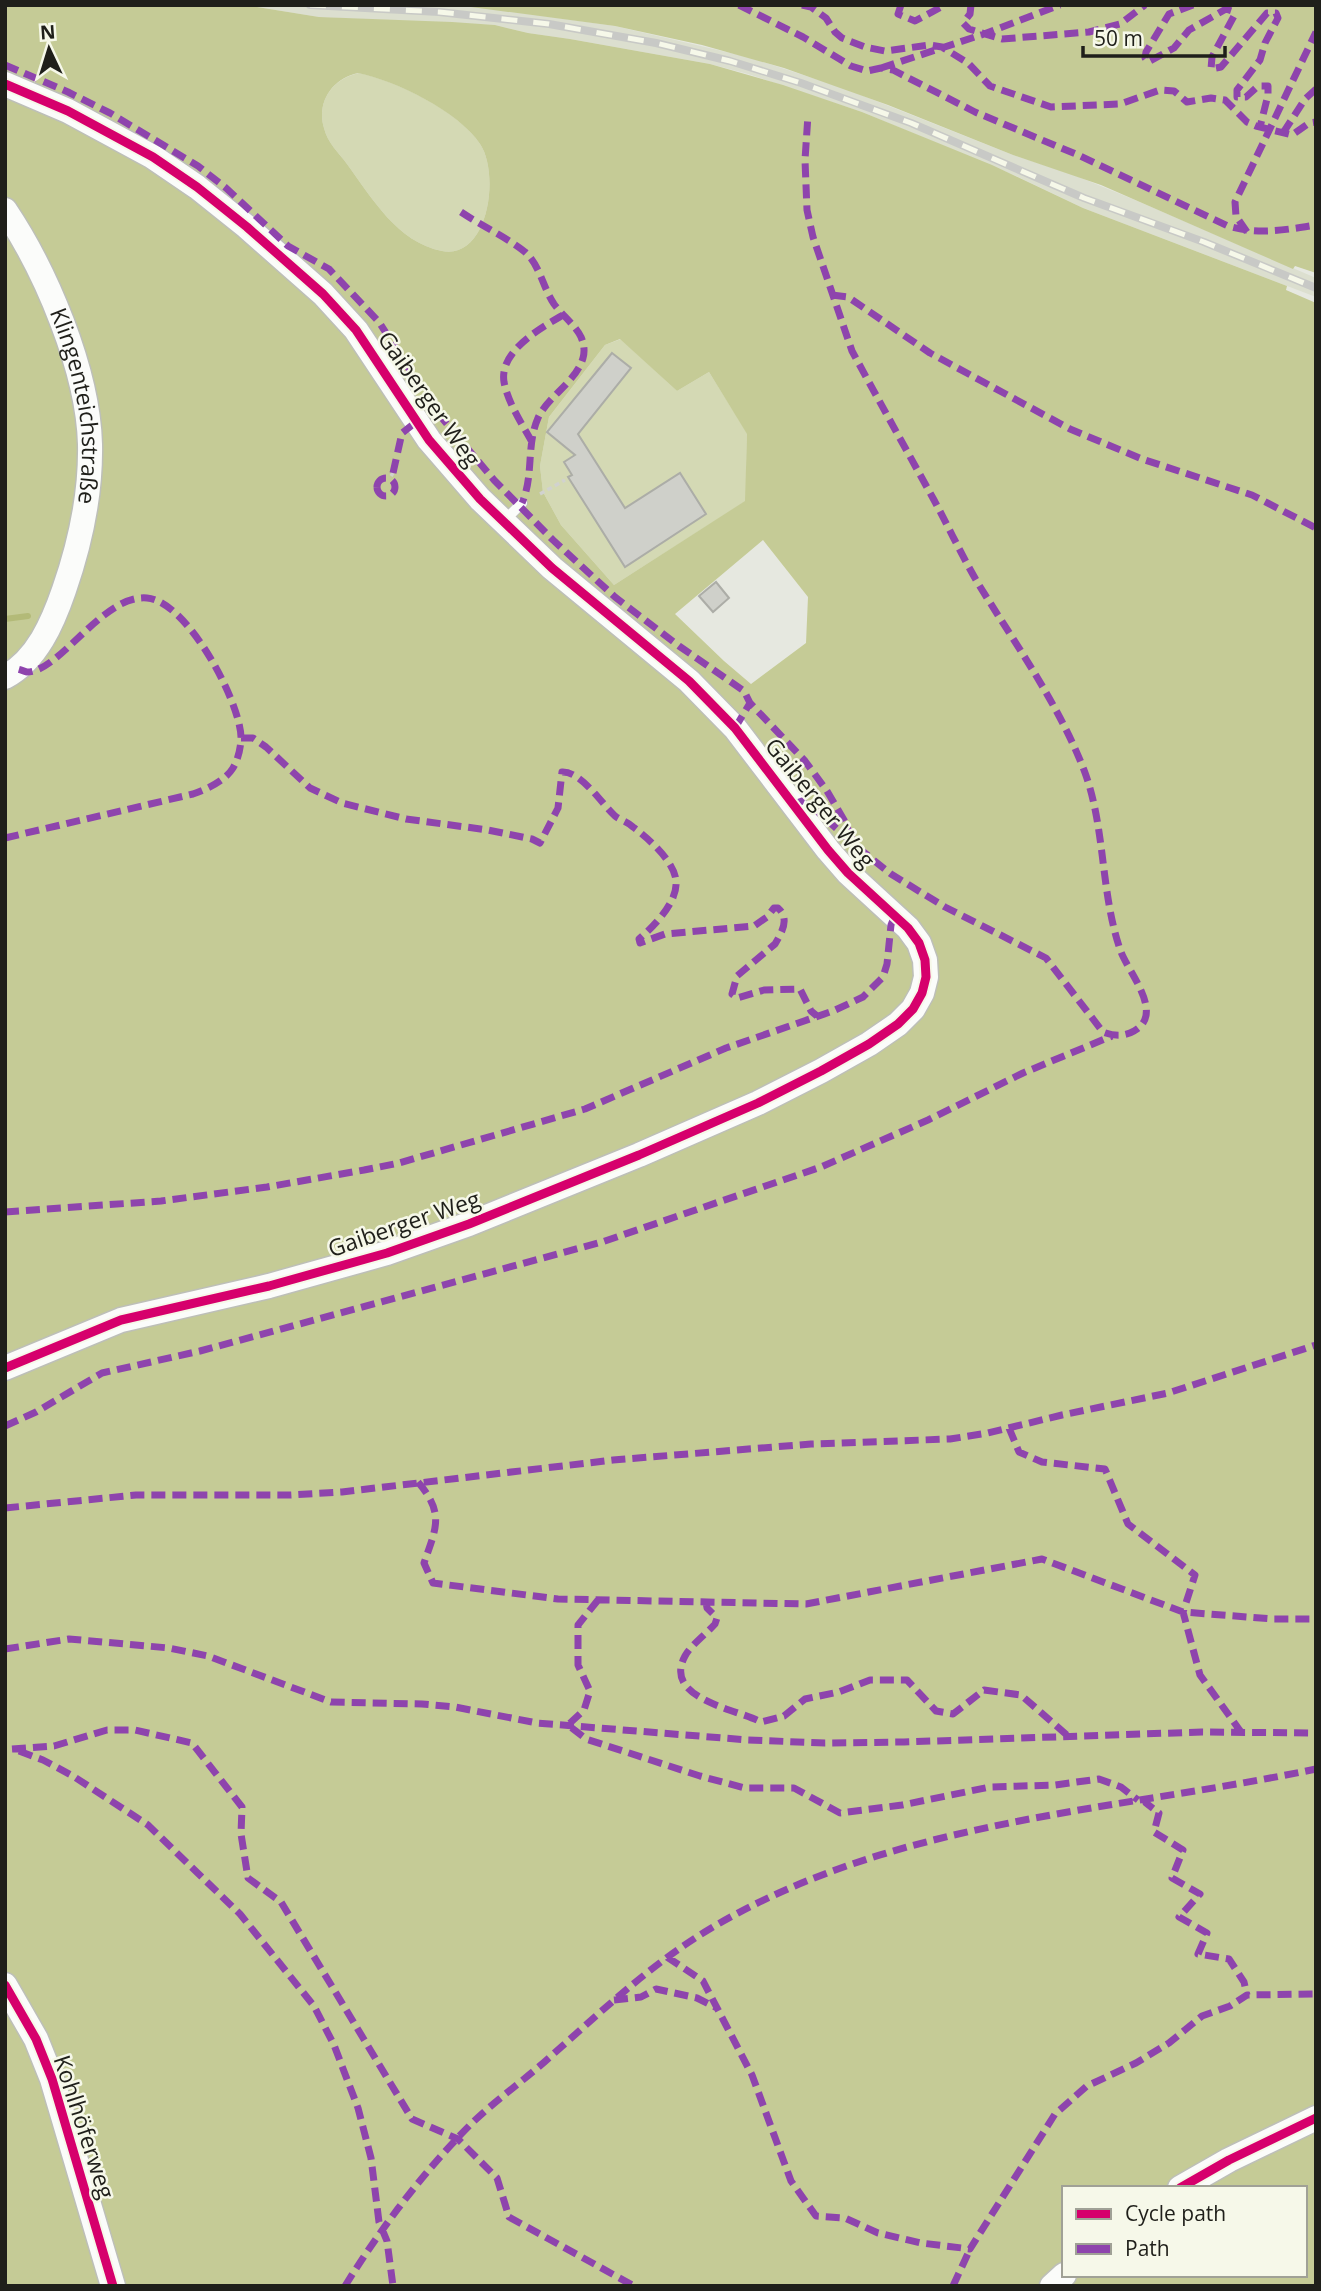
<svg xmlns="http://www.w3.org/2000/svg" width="1321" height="2291" viewBox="0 0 1321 2291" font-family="'Open Sans',sans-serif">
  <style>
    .built { fill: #dcdfcf }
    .green { fill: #d4d9b4 }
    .forest { fill: #c5cb96; fill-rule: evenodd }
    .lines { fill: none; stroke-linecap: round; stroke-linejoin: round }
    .stream { stroke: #b3ba78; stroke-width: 6 }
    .building { fill: #cfd0ca; stroke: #acada7; stroke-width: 2 }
    .service-casing { stroke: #bdbfb8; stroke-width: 12 }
    .tertiary-casing { stroke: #bdbfb8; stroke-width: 27 }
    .path { stroke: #d1d2cf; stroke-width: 3.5; stroke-dasharray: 5 3.5; stroke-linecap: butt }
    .service { stroke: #fbfcfa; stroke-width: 10 }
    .tertiary { stroke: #fbfcfa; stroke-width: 24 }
    .rail-casing { stroke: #c8c9c6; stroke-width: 8 }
    .rail { stroke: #f6f8e9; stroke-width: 5; stroke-dasharray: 16; stroke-linecap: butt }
    .quiet { stroke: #8e44ad; stroke-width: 7; stroke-dasharray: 14 7; stroke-linecap: butt }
    .cycleway-casing { stroke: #f6f8e9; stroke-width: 13 }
    .cycleway { stroke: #d6006c; stroke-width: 9 }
    .labels { text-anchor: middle; stroke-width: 5; stroke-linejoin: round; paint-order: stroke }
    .street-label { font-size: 23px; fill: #1f1f1a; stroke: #f6f8e9 }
  </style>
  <rect width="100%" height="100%" fill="#e6e8e0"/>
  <path class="built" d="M245 5H456L479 7 615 26 748 57 846 89 1013 155 1074 175 1135 200 1316 278V297L1083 208 1016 176 862 112 748 74 710 64 570 39 528 33 495 25 319 17Z"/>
  <path class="green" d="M359 73C396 81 459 111 480 144 500 173 489 260 442 251 397 242 372 198 347 164 339 153 327 142 324 128 316 102 333 78 359 73Z
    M621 339 677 391 709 372 747 433 746 501 614 585 561 525 543 492 540 466 549 417 605 345Z"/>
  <path class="forest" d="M5 5H245L319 17 452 22 495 25 528 33 570 39 710 64 783 85 862 112 992 165 1083 208 1287 286 1286 290 1316 303V2286H5ZM358 73C396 81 458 111 480 144 500 173 489 260 442 251 397 242 372 198 347 164 339 153 327 142 324 128 316 102 333 78 358 73ZM620 339 677 391 709 372 747 434 745 501 614 585 561 525 543 492 540 466 549 417 605 345ZM763 540 808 597 806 643 751 684 724 661 675 614ZM1064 2188H1305V2275H1064Z
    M456 5H1316V273L1295 266 1293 269 1101 185 1013 155 888 105 784 68 702 45 615 26Z"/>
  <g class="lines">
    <path class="stream" d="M5 619 28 616"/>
  </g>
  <path class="building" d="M612 353 631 368 578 434 625 508 680 473 706 514 625 567 568 477 572 475 564 462 575 455 547 432Z
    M716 582 729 598 713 612 699 596Z"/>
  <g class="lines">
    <g class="service-casing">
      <path id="service" d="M503 522 522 503"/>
    </g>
    <g class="tertiary-casing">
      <g id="tertiary">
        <path d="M5 84 68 111 153 157 197 187 247 227 323 294 356 330 429 440 480 499 552 568 689 681 735 728 828 850 848 873 908 928 919 943 925 960 926 977 922 993 913 1009 898 1024 869 1044 821 1071 758 1103 639 1155 469 1224 387 1253 269 1286 121 1320 5 1368"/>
        <path id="s1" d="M5 210C46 271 88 370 90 444 91 493 80 544 64 590 53 622 37 660 5 677"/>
        <path d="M5 1985 36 2039 52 2079 113 2286"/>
        <path d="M1180 2188 1229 2160 1316 2118"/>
        <path d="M1052 2286 1064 2275"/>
      </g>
    </g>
    <path class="path" d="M391 476 393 473
      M540 494 565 480"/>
    <use href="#service" class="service"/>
    <use href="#tertiary" class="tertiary"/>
    <g class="rail-casing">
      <path id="rail" d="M310 5 439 12 549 24 656 43 730 61 801 83 911 123 1084 198 1204 242 1316 288"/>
    </g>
    <use href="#rail" class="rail"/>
    <path class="quiet" d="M739 5 803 37 851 66 867 71 881 68 893 70 975 112 1078 155 1228 226C1258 235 1285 230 1316 225
      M802 5 811 7 826 18 835 32 842 38 865 47 885 51 930 45 942 47 968 63 990 86 1051 107 1120 104 1160 90 1174 91 1187 102 1211 98 1225 100 1247 122 1256 126 1292 135 1309 123 1316 122
      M901 5 898 14 915 21 945 5
      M971 5 970 14 963 23 969 29 1002 39 1089 32 1120 24 1145 5
      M1193 5 1169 14 1146 52 1145 58 1148 62 1174 48 1189 30 1226 9 1232 11 1234 16 1212 57 1211 69 1221 67 1267 13H1276L1278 18 1265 43 1260 60 1237 90V97H1246L1258 86H1268V95L1260 127
      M5 65 68 92 110 113 198 166 226 188 288 246 329 269 379 322 436 411 494 480 553 540 615 597 679 646 744 691 750 703 805 761 827 791 844 820 854 843
      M881 68 984 34 1060 5
      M1283 133 1305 99 1316 89
      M461 212C482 226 506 237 525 252 540 265 543 288 554 304 562 315 575 325 581 337 584 344 585 351 583 358 576 382 548 396 538 418 526 445 534 476 522 503
      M1247 232 1236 216 1235 202 1316 32
      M832 295 848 297 930 353 1070 429 1142 459 1252 495 1316 528
      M532 442C522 424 508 403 504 382 499 351 541 328 563 315
      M393 473 402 433 416 422
      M377 487a9 9 0 1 1 18 0a9 9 0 1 1-18 0Z
      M735 728 750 703
      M241 738H253L266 747 310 788 342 803 406 819 488 830 532 839 540 843 558 808 562 772C581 771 602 804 615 816 620 820 628 822 633 827 648 838 675 862 676 881 678 902 654 926 639 939L640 943 665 934 754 926 767 917 774 908H778C790 919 782 932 775 944L737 976 732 994 737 998 764 990 800 989 811 1011 817 1016
      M791 805 802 801 809 804 856 846 891 874 945 907 1046 958 1103 1032C1113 1036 1124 1037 1134 1031 1165 1014 1129 973 1121 952 1100 893 1106 828 1084 770 1058 703 1016 645 979 585 963 558 949 528 934 500 907 451 879 401 852 351L813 237 807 210 805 160 808 115
      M5 838 193 794C207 789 225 781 233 768 238 760 241 747 241 737 240 701 187 601 147 598 103 594 60 672 27 672 26 672 19 669 17 669
      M5 1212 161 1201 267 1187 364 1170 399 1163 585 1109 726 1048 833 1011 863 997 883 977 887 964 891 925 895 915
      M5 1426 36 1412 102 1373 200 1351 602 1242 821 1167 928 1120 1023 1073 1112 1036
      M1009 1428 1019 1452 1042 1462 1105 1469 1128 1524 1195 1575 1183 1612 1200 1675 1241 1732
      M418 1482C445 1514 436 1528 424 1563L433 1583 558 1599 806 1604 1042 1559 1183 1612 1273 1619H1316
      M5 1508 136 1495H291L342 1492 613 1460 811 1444 950 1439 988 1433 1062 1415 1168 1393 1316 1345
      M598 1600 578 1625V1665L590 1691 584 1710 568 1725 586 1739 700 1776 745 1788H794L840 1813 902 1805 990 1787 1055 1785 1099 1779 1121 1787 1138 1800
      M706 1602 707 1608 717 1618 715 1624C706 1634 691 1645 685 1656 662 1699 737 1709 761 1722L784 1716 805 1699 839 1692 870 1680H907L936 1711 953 1714 984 1690 1021 1695 1068 1736
      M5 1649 69 1639 169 1648 208 1656 331 1702 422 1704 455 1707 537 1723 748 1740 825 1743 904 1742 1202 1732 1316 1733
      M12 1749 54 1746 107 1730H135L192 1743 242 1807 241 1834 248 1878 281 1902 412 2119 458 2139 497 2178 509 2217 634 2286
      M19 1751 43 1760 73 1776 148 1825 240 1914 314 2006 334 2045 358 2108 371 2158 379 2222 387 2241 393 2286
      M1147 1798 1146 1803 1159 1813 1154 1832 1183 1850 1172 1878 1200 1894 1179 1917 1207 1933 1198 1954 1229 1959 1244 1982 1247 1995
      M667 1957 703 1981 752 2075 791 2181 816 2216 845 2218 878 2233 921 2243 970 2249 1055 2114 1087 2086 1136 2063 1169 2043 1202 2016 1230 2006 1247 1995 1316 1994
      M614 2000 641 1997 656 1989 697 1998 717 2008
      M345 2286C381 2228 424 2171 472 2123 497 2099 526 2079 551 2056 602 2011 650 1965 708 1930 893 1819 1110 1812 1316 1769
      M953 2286 970 2249"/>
    <g class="cycleway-casing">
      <path id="cycleway" d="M5 84 68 111 153 157 197 187 247 227 323 294 356 330 429 440 480 499 552 568 689 681 735 728 828 850 848 873 908 928 919 943 925 960 926 977 922 993 913 1009 898 1024 869 1044 821 1071 758 1103 639 1155 469 1224 387 1253 269 1286 121 1320 5 1368
        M5 1985 36 2039 52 2079 113 2286
        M1180 2188 1229 2160 1316 2118"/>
    </g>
    <use href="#cycleway" class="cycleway"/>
  </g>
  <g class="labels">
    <g class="street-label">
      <text transform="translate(429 399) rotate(55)" y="8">Gaiberger Weg</text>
      <text dy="8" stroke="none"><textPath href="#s1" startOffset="212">Klingenteichstraße</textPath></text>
      <text transform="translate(820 803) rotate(51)" y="8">Gaiberger Weg</text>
      <text transform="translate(404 1224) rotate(-19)" y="8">Gaiberger Weg</text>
      <text transform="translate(84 2127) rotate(72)" y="8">Kohlhöferweg</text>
    </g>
  </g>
  <rect width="1321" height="2291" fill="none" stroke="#1f1f1a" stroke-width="14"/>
  <rect x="1062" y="2186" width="245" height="91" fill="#f6f8e9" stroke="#a0a196" stroke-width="2"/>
  <rect x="1076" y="2209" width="35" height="10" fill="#d6006c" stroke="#a0a196" stroke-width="2"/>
  <text x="1125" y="2221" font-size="21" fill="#1f1f1a">Cycle path</text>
  <rect x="1076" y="2244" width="35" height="10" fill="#8e44ad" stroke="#a0a196" stroke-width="2"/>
  <text x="1125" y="2256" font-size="21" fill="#1f1f1a">Path</text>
  <g transform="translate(49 49) rotate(356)" stroke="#f6f8e9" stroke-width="5" paint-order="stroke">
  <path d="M0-5L12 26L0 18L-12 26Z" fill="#1f1f1a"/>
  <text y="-10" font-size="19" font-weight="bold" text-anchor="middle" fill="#1f1f1a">N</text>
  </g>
  <path d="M1083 46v10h142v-10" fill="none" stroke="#1f1f1a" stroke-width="3.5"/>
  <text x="1094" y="46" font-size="21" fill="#1f1f1a" stroke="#f6f8e9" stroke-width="5" paint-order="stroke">50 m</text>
</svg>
